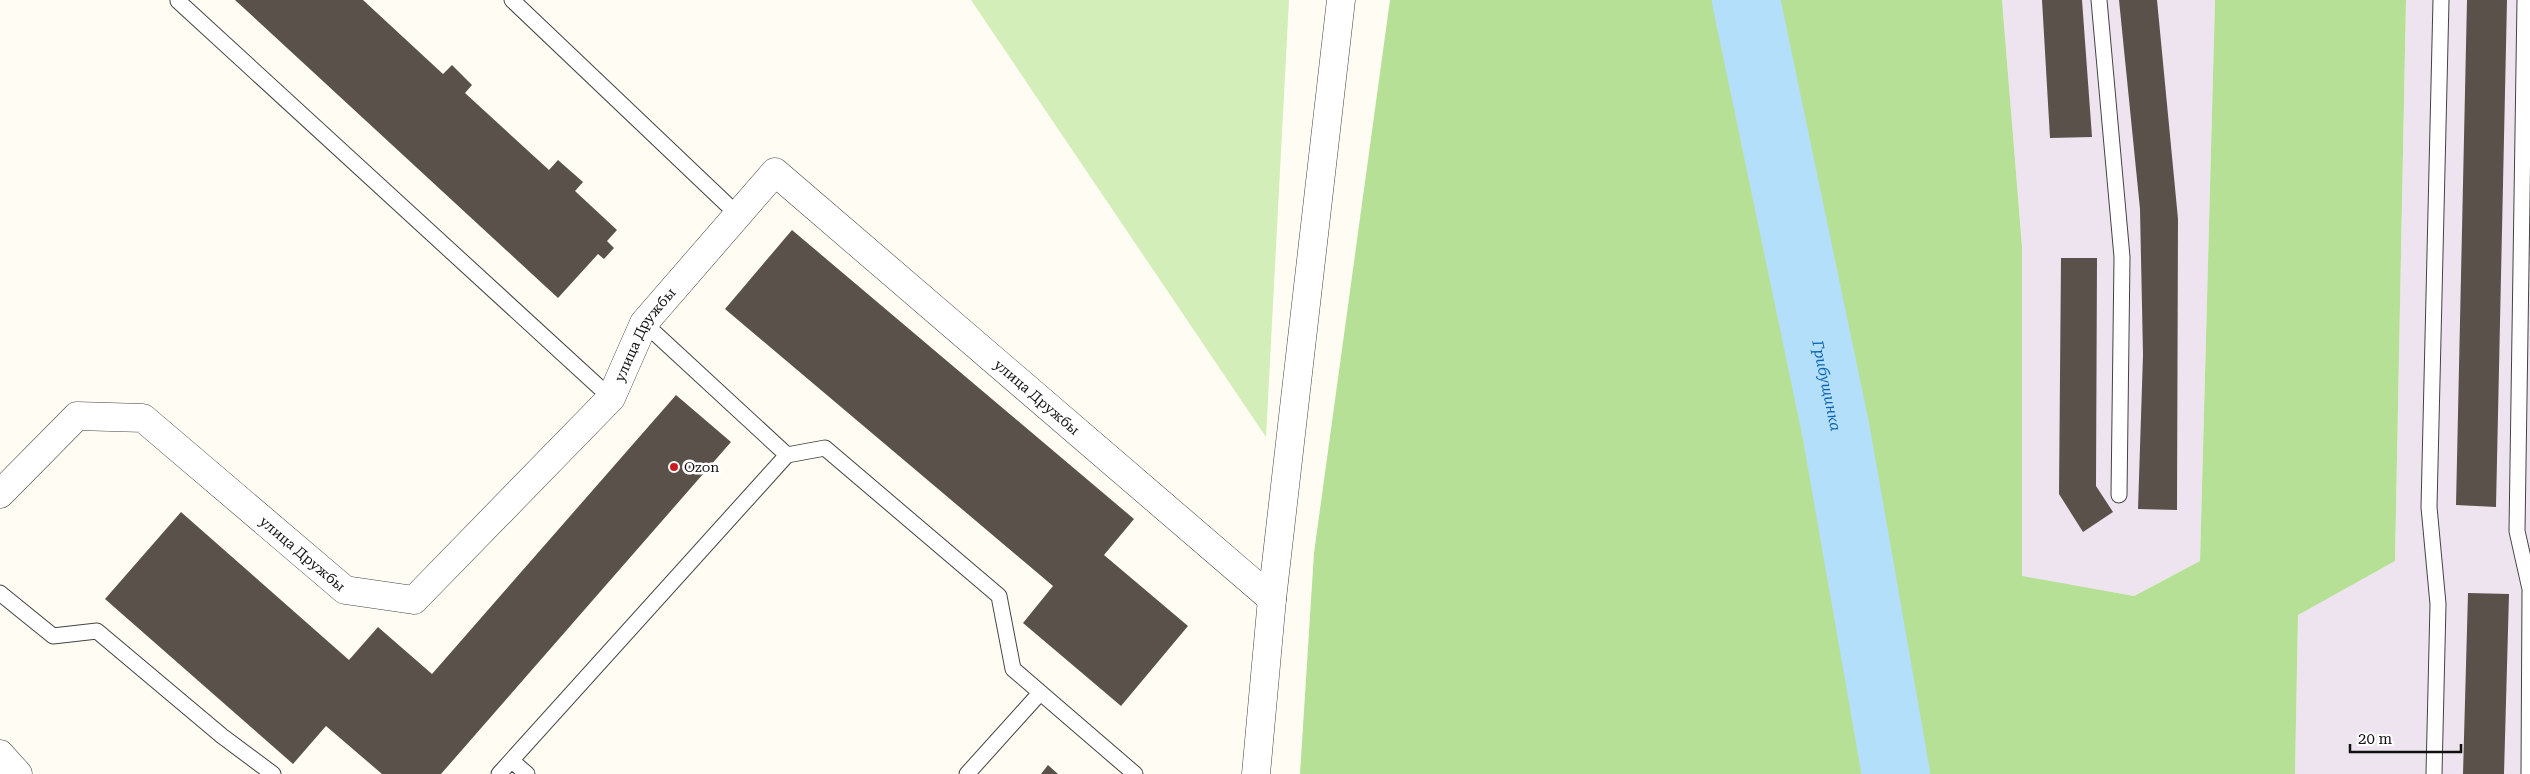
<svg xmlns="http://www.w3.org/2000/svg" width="2530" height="774" viewBox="0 0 2530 774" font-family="'Roboto Serif',serif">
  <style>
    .industrial { fill: #eee4ef }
    .green { fill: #d3eeb8 }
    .forest { fill: #b6e096 }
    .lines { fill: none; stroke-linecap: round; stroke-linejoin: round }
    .river { stroke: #b3dffb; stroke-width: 68 }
    .building { fill: #5a514b }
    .service-casing { stroke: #434343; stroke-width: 17 }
    .minor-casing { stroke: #434343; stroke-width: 29 }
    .service { stroke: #fff; stroke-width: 15 }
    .minor { stroke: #fff; stroke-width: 28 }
    .poi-dot { fill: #cc1b20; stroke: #fff; stroke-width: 2 }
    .labels { text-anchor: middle; stroke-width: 5; stroke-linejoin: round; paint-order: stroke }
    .street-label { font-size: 14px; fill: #101010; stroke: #fff }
    .poi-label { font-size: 14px; fill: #101010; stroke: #fff; text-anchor: start }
    .water-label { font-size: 15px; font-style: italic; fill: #0d64ad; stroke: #fff }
  </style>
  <rect width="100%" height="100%" fill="#fffdf3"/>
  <path class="industrial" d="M2002 0H2215L2200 561 2134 596 2022 577V246Z
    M2406 0H2530V774H2295L2298 614 2395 561Z"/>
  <path class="green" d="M971 0H1289L1266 437Z"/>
  <path class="forest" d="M1390 0H2002L2022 246V576L2134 596 2200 561 2215 0H2406L2395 561 2298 615 2295 774H1300L1314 553Z"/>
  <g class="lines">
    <path class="river" id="s1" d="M1746 0 1836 431 1896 774"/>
  </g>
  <path class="building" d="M235 0H363L443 74 452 65 472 85 465 93 549 170 558 160 583 182 575 191 617 230 607 241 614 248 604 259 598 254 558 298Z
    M2042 0H2082L2092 137 2050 138Z
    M2119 0H2157L2178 219 2177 510 2138 509 2143 355 2140 209Z
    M2467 0H2507L2496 507 2456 505Z
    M792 230 1134 519 1104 555 1188 626 1121 706 1023 623 1053 586 725 309Z
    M2061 258H2097L2096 486 2113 512 2083 532 2059 494Z
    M676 395 731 442 441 774H382L326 726 293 764 105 599 181 512 349 660 378 627 432 674Z
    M2468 593 2509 594 2504 774H2463Z
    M1048 765 1058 774H1041Z"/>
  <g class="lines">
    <g class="service-casing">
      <path id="service" d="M180 0 178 1 611 398
        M512 0 738 215
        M2099 0 2122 257 2119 495
        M2525 0 2517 531 2530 589
        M644 323 787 455
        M0 593 53 636 97 631 222 736 273 774
        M512 761 527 774
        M499 774 787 455 825 448 999 596 1013 669 1135 774
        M967 774 1040 693
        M2434 774 2438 604 2429 507 2441 0
        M2529 774 2530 592"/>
    </g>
    <g class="minor-casing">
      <g id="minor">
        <path id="s2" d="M0 494 77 416 143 418 345 590 414 600 611 398 644 323 775 172 1272 599"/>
        <path d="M0 754 18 774"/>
        <path d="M1256 774 1272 599 1341 0"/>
      </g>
    </g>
    <use href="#service" class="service"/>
    <use href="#minor" class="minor"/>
  </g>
  <circle class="poi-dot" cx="674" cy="467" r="5"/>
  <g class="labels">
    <g class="street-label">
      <text dy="5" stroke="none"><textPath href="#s2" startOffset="865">улица Дружбы</textPath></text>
      <text dy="5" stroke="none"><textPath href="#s2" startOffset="1420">улица Дружбы</textPath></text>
      <text dy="5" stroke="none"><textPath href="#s2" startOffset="385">улица Дружбы</textPath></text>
    </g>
    <g class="poi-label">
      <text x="684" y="472">Ozon</text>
    </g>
    <g class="water-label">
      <text dy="5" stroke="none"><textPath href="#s1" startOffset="394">Грибущинка</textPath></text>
    </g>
  </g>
  <path d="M2350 744v8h111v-8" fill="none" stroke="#101010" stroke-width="2.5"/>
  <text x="2358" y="744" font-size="15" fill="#101010" stroke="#ffffff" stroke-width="4" paint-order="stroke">20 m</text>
</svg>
